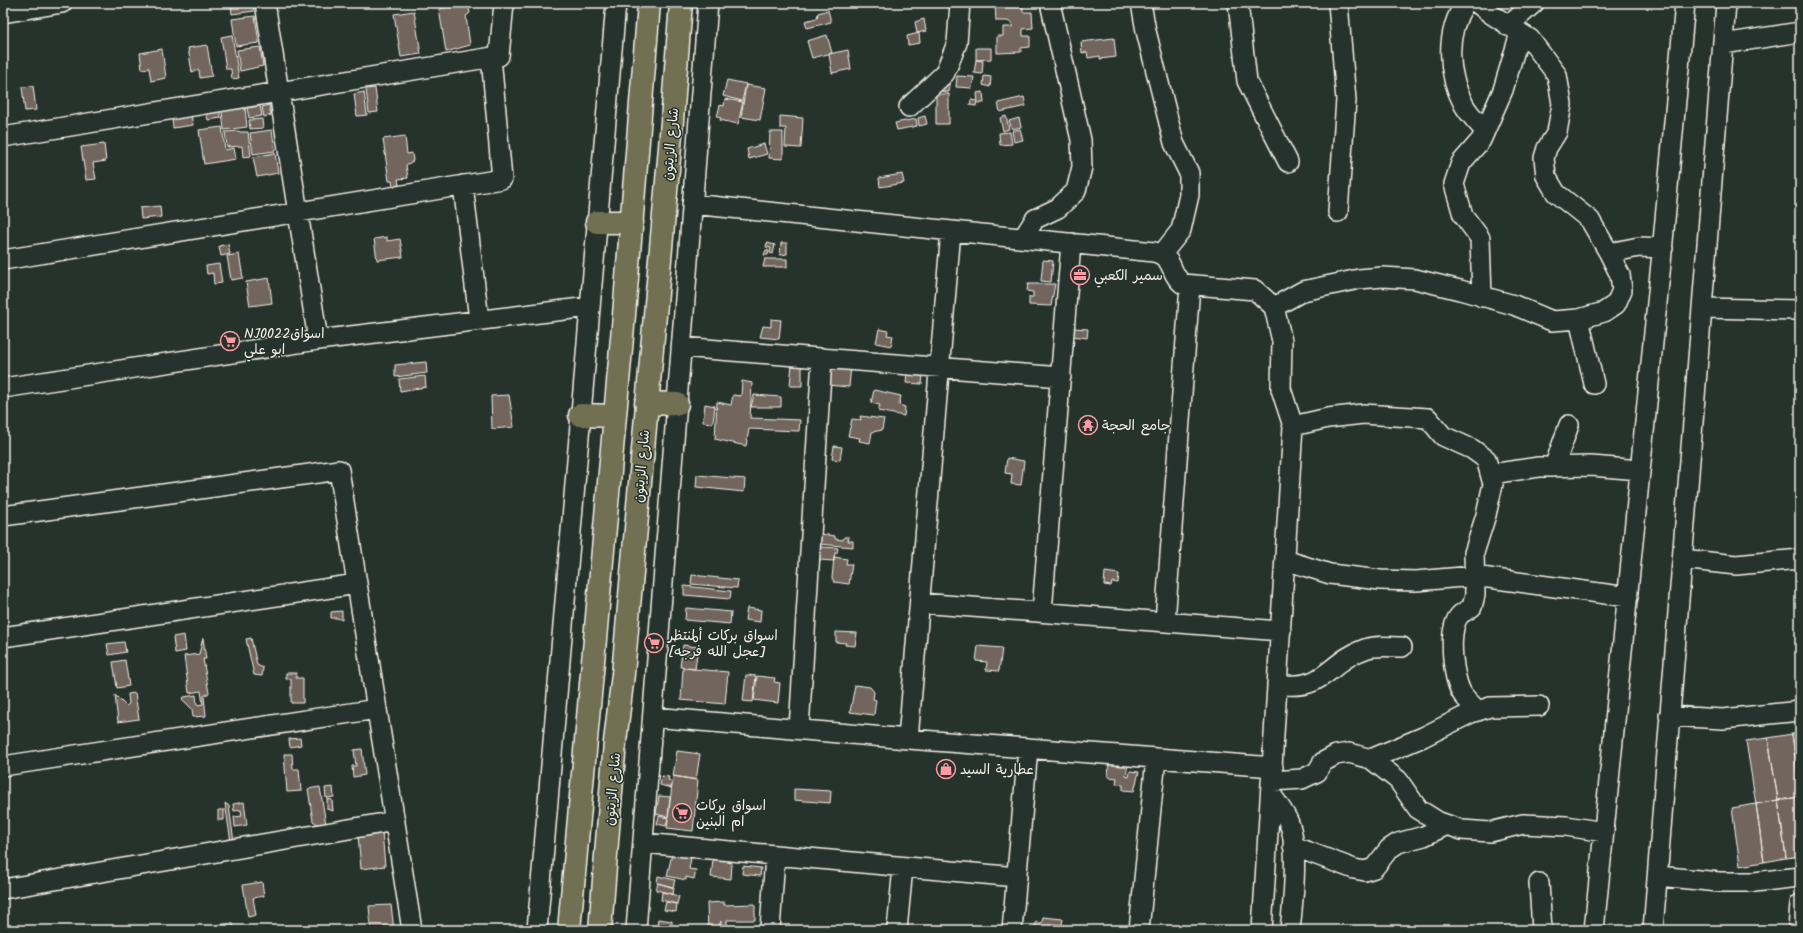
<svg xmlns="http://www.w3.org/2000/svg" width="1803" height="933" viewBox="0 0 1803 933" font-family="Kalam,'Playpen Sans Arabic',sans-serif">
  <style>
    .building { fill: #72655d; stroke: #f4f1e8 }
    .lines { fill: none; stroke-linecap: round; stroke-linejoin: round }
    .minor-casing { stroke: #f4f1e8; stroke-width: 22 }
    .major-casing { stroke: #f4f1e8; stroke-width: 25 }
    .minor { stroke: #26332d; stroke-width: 19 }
    .major { stroke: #726f52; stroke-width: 22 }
    .labels { text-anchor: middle; stroke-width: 3; stroke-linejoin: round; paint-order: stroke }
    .street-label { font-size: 14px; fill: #f4f1e8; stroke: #26332d }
    .poi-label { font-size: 14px; fill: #f4f1e8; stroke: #26332d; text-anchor: start }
  </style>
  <rect width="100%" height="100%" fill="#26332d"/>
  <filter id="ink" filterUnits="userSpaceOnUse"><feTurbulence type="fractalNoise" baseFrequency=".025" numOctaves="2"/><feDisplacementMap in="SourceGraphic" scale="8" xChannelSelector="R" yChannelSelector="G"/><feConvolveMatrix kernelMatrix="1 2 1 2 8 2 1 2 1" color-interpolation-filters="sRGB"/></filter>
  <g filter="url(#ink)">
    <path class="building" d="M231 3H253L254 11 232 14Z
      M1023 3V12H1032L1033 28 1023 29V36H1030V47L1021 48V52L997 53V36H1003V27H1012V23L1007 21H996L995 4Z
      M468 4 470 13 466 16 470 45 446 52 439 9Z
      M828 10 831 22 807 28 805 21 817 18 818 13Z
      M414 11 421 54 401 57 394 14Z
      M255 16 259 43 236 46 232 19Z
      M924 19 926 31 917 33 915 22Z
      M919 33 920 43 908 45 907 36Z
      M232 35 239 78 232 79 231 69H226L221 37Z
      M827 35 832 53 812 58 807 41Z
      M1114 38 1116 57 1100 59V56L1088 58 1087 52 1082 53 1081 42Z
      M207 45 212 76 200 78 199 70 192 72 188 48Z
      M260 47 263 66 240 71 237 50Z
      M976 48H991V59L976 60Z
      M162 49 166 78 151 81 149 68 142 69 140 53Z
      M848 50 851 69 832 73 829 54Z
      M976 60 983 61 982 74 974 73Z
      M3 69 6 85H3Z
      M957 76 974 77 972 88 956 87Z
      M984 76 991 77 990 87 983 85Z
      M727 80 746 84 742 101 723 96Z
      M936 84 950 85 949 92 936 91Z
      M746 85 766 88 760 120 741 117Z
      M33 86 36 110 25 111 22 87Z
      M375 88 378 112 369 113 366 89Z
      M364 92 367 115 357 116 354 94Z
      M983 92 984 103H978L977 93Z
      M936 94H949V124H936Z
      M1024 97 1026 106 1000 112 998 103Z
      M725 99 743 102 738 124 720 120 721 118 717 117 720 105 724 106Z
      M971 100 977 101 976 106 970 105Z
      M269 105 271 115 264 117 262 107Z
      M260 106 262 116 249 118 247 108Z
      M245 108 247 127 224 130 222 111Z
      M219 109 221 118 208 120 206 111Z
      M191 115 193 125 173 128 172 119Z
      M780 116 803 118 801 148 785 147 786 128H780Z
      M925 116 927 124 919 126 918 118Z
      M1006 116 1009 129 1003 131 1000 118Z
      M1019 118 1021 127 1012 129 1009 121Z
      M262 119 263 128 250 129 249 120Z
      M916 119 917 126 897 130 895 123Z
      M222 127 225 150 234 148 236 159 204 164 199 130Z
      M1020 129 1023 140 1014 142 1012 131Z
      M272 130 275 151 253 154 250 133Z
      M239 131 240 132H248L251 156 243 157 242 146 227 147 225 132Z
      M770 132H783V159L769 158Z
      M1010 132 1012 144 1000 145 999 133Z
      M405 136 407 154 412 153 413 161 406 165 408 178 398 179 399 185 393 186 392 181H389L383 139Z
      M104 144 106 161 93 163 96 179 86 180 81 147Z
      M764 144 767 154 749 159 747 149Z
      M275 153 278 173 257 177 253 157Z
      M902 174 904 183 880 187 879 178Z
      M160 206 161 217 141 219 140 208Z
      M387 237V241L400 239 403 257 377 260 374 239Z
      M767 243 775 245 773 254 770 253 771 248 766 247Z
      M781 243H787V254L780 255Z
      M228 244 230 254 221 256 219 246Z
      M766 250 769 251 768 255H764Z
      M239 254 243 278 231 280 227 256Z
      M765 259H787V267H763Z
      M1043 260 1053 261 1051 282 1041 281Z
      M219 264 222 283 214 284 213 273 207 274 206 266Z
      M269 278 272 303 250 306 246 282Z
      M1028 284H1055L1051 306 1029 305V297H1033V292L1027 291Z
      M771 319 781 320 779 339 760 337 763 326 771 327Z
      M1073 328 1088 329 1087 338 1072 336Z
      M879 329 888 331 887 335 893 336 891 346 876 343Z
      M426 362 427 373 395 377V365Z
      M802 362V386H790L792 363Z
      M829 364 851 365 849 387 827 385Z
      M907 373 923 374 922 384 906 383Z
      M425 376 426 387 400 391 399 379Z
      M742 381 752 383 750 418 800 420 799 431 749 429 746 446 715 439 717 402 731 405 733 395 741 396Z
      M874 390 901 396 899 405 905 407 904 416 878 411 880 405 871 403Z
      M509 395 514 427 492 429 491 396Z
      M754 395 781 397V407H751Z
      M705 404 715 406 713 423 703 422Z
      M860 416 884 419 882 430 872 432 870 443 859 441 860 438 848 436 852 419 861 420Z
      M834 446 842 447 840 460 832 459Z
      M1007 458 1024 461 1021 485 1011 484 1012 474 1005 473Z
      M697 475 745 479 744 492 696 487Z
      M820 534 835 536V539L843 540 844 537H849L848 541H853V547L819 544Z
      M820 547 838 548 837 553H835L834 561 819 560Z
      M834 557 847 559 846 564H852L849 584 834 582 832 578Z
      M1105 572 1119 574 1118 583 1112 582 1111 586 1104 585Z
      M692 575 738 580 737 588 691 584Z
      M684 586 731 591 730 599 684 595Z
      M686 608 731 612 730 624 685 620Z
      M747 608 761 610 760 622 745 620Z
      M342 611V620L337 618H331V612Z
      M836 632 857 633 855 646 845 645 846 643 836 642Z
      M184 635 186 651 175 653 173 637Z
      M203 638 206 659H203L209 693 204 696 206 716 193 717 192 709 182 699 184 697 196 695 197 705 203 704 201 691 189 693 184 656 199 654Z
      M251 638 257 665 263 668 262 676 254 675 246 639Z
      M124 642 126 652 109 655 107 644Z
      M683 645 698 647 695 669 680 667Z
      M978 646 1002 648 999 671 986 670 987 662 976 661Z
      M125 660 129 686 117 688 113 662Z
      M683 668 728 672 725 704 681 700Z
      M286 673H296V678H303V703H291V679H286Z
      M746 675 756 676 753 702 743 701Z
      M757 676 775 678 774 682 780 683 778 703 754 700Z
      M855 685 870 687 874 692 873 699 876 700 874 715 850 712Z
      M135 693 139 719 118 722 115 695 126 706 129 704 128 694Z
      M1800 733V788L1792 734Z
      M1792 734 1800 797 1778 800 1768 738Z
      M300 738 301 745 290 747 289 739Z
      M1768 738 1778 800 1756 804 1746 741Z
      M362 749 365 775 353 777 352 766H356L354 750Z
      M677 751 700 754 696 780 673 776Z
      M284 754H292L293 769H299L301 791 287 792Z
      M1109 763 1128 764 1126 776 1129 777 1130 771 1139 772 1134 791 1123 790V785L1116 784 1117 778 1108 777Z
      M662 776 669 777 668 780 673 781 671 788 660 785Z
      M673 776 698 780 693 831 667 828Z
      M320 787 327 831 313 821 308 789Z
      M333 787 334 797 326 798 325 788Z
      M794 789 831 791 830 803 794 800Z
      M659 796 670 797 668 817 656 814Z
      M1800 797V856L1786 858 1778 800Z
      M327 799 332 800 333 811 327 809Z
      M1778 800 1786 858 1764 862 1756 804Z
      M244 802 247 825 235 827 234 817 242 816 241 810 234 811 233 804Z
      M225 803 229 806 234 842H231Z
      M1756 804 1764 862 1740 866 1732 808Z
      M218 810H224V820H218Z
      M659 816 668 818 666 826 657 824Z
      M382 832 385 866 361 869 358 835Z
      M717 853 728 854 727 862 732 863 731 879 711 877 713 859H716Z
      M672 854 691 858 689 869 696 870 694 879 686 877V880L667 876Z
      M743 866 761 868 760 876 742 874Z
      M658 876 675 880 673 887 657 883Z
      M262 882 264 896 253 898 256 915 248 917 243 885Z
      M658 883 674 888 673 894 656 890Z
      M662 892 679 896 677 904 661 900Z
      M666 902 677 904 676 912 664 910Z
      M724 902V905L755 904V920H727V930H721V921L717 930H708L707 903Z
      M391 905 394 930H371L369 906Z
      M1043 917 1063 919 1062 925 1053 924V929L1035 927 1036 922 1042 923Z
      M658 919 672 921V927L657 926Z
      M233 923 234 930H217L216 925Z
      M813 925 829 926V930H813Z
      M661 927 696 930H661Z"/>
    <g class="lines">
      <g class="minor-casing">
        <path id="minor" d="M265 3 318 340
          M1141 3 1146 31 1174 143 1189 173V195L1181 230 1162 254
          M1238 3 1247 81 1288 162
          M1465 3C1445 34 1447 73 1464 105 1469 114 1478 123 1485 131
          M3 13 62 3
          M1508 26 1534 3
          M1723 44 1800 32
          M909 107 945 73 957 43 960 3
          M3 137 499 56 504 3
          M463 185 479 320
          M692 204 1154 252C1176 258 1168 273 1183 284L1255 290 1274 307 1282 341 1281 389 1293 426 1262 930
          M1338 212 1346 100 1338 3
          M1023 238 1035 219 1058 208 1076 191 1082 167 1081 140 1050 3
          M1609 253 1639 247 1663 248
          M3 260 502 179 491 57
          M1482 297 1480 238 1463 215 1454 184 1461 163 1481 140 1503 90 1520 33
          M1274 307 1303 291 1359 279 1383 277 1415 279 1460 290 1514 305 1552 321 1579 319 1604 312 1616 304 1622 290 1620 275 1609 253 1590 220 1556 193 1546 176 1544 158 1547 148 1557 132 1562 104 1557 75 1530 39 1491 14 1477 3
          M1702 308 1800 310
          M1579 319 1594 384
          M681 347 1061 377
          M3 388 318 340 589 307
          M1293 426 1328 418 1363 414 1428 418 1443 436 1472 449 1486 459 1493 484 1486 515 1474 553 1475 595 1472 607C1468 610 1461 613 1459 616 1447 631 1453 681 1463 695 1467 700 1473 706 1478 711
          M1554 467 1569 425
          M1491 474 1539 467 1591 466 1640 470
          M3 516 339 470 412 930
          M1682 559 1736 565 1800 559
          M1285 560 1330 574 1380 580 1416 581 1474 576 1628 597
          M920 603 1281 631
          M1042 612 1071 243
          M1165 622 1190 286
          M3 637 357 584
          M1277 684C1326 692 1327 662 1365 649 1375 645 1390 647 1402 647
          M1669 716 1723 719 1800 711
          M653 717 908 739 1273 767
          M799 729 822 358
          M908 739 951 231
          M1371 759 1423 737 1471 713 1490 707 1539 706
          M3 766 377 709
          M1272 781 1302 779 1317 772 1323 762 1336 755 1349 753 1371 759 1398 780 1418 809 1439 822 1462 830 1490 832 1523 824 1566 826 1604 832
          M1271 794C1277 803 1285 813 1289 823 1299 847 1293 903 1290 930
          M643 843 1017 877
          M1293 846 1354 869 1365 871 1374 868 1389 849 1398 843 1424 836 1447 825
          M1658 876 1719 882H1754L1800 877
          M1539 883 1542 930
          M3 889 395 821
          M537 930 616 3
          M636 930 708 3
          M770 930 775 856
          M897 930 903 867
          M1012 930 1028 748
          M1139 930 1156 758
          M1594 930 1661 263 1685 3
          M1653 930 1726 3
          M1798 930 1800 904"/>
      </g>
      <g class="major-casing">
        <path id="major" d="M597 222H632
          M646 403 677 404
          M580 415 615 416
          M569 930 624 315 649 3
          M600 930 615 742 623 674 670 147 681 3"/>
      </g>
      <use href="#minor" class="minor"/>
      <use href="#major" class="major"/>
    </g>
  </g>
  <defs>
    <g id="office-ring" transform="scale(1)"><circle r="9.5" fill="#26332d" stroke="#ff9aa2" stroke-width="1.5"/><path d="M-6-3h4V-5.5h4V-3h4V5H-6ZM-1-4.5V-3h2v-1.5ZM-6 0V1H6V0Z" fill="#ff9aa2"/></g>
    <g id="supermarket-ring" transform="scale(1)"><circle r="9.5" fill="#26332d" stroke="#ff9aa2" stroke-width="1.5"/><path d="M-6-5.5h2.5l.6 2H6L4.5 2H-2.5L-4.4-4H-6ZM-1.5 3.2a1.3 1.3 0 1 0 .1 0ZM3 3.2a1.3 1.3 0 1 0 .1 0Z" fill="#ff9aa2"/></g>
    <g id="temple-ring" transform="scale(1)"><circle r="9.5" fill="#26332d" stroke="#ff9aa2" stroke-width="1.5"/><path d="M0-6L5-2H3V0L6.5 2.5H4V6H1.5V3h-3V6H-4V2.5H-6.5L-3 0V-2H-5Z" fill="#ff9aa2"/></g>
    <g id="shop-ring" transform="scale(1)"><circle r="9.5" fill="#26332d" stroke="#ff9aa2" stroke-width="1.5"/><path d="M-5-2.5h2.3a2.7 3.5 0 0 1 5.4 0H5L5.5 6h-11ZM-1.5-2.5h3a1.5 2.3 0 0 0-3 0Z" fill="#ff9aa2"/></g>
  </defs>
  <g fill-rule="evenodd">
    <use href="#office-ring" x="1080" y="275"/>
    <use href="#supermarket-ring" x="230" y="341"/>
    <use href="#temple-ring" x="1088" y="425"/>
    <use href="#supermarket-ring" x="654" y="643"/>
    <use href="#shop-ring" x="946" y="769"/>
    <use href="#supermarket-ring" x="682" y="813"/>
  </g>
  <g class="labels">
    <g class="street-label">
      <text transform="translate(670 144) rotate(-85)" y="5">شارع الزيتون</text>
      <text transform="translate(641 466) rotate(-85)" y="5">شارع الزيتون</text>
      <text transform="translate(612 789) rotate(-85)" y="5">شارع الزيتون</text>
    </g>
    <g class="poi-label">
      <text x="1094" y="280">سمير الكعبي</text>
      <text x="244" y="338">NJ0022اسواق<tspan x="244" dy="16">ابو علي</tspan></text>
      <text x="1102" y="430">جامع الحجة</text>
      <text x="668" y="640">اسواق بركات ألمنتظر<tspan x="668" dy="16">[عجل الله فرجه]</tspan></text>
      <text x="960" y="774">عطارية السيد</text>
      <text x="696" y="810">اسواق بركات<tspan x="696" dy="16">ام البنين</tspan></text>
    </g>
  </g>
  <rect width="1803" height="933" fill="none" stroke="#26332d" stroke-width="16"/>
  <rect x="8" y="8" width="1787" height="917" fill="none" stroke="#f4f1e8" stroke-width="1.5" filter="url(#ink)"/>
</svg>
